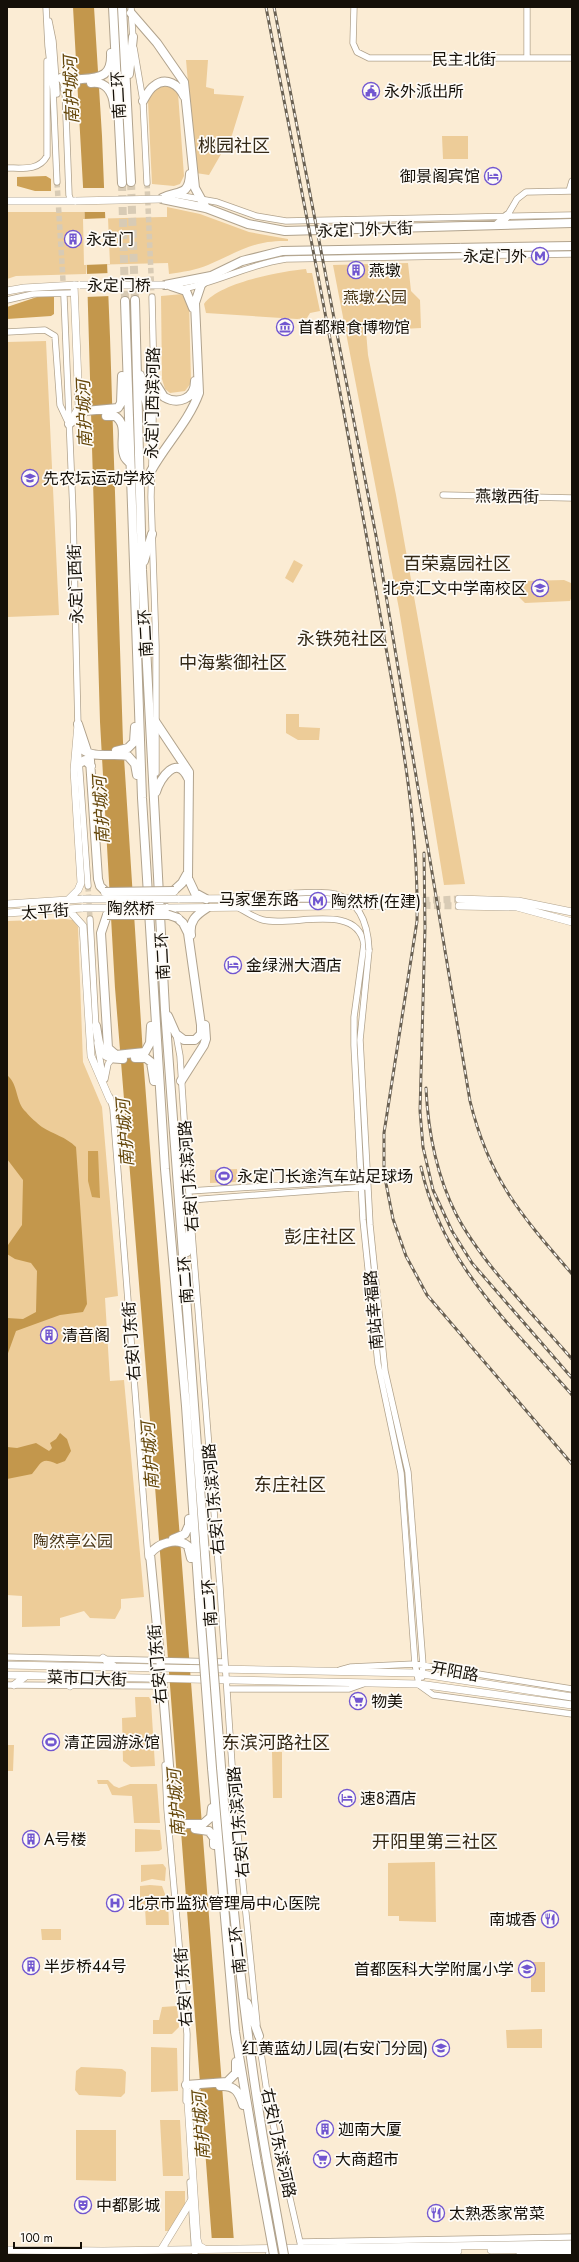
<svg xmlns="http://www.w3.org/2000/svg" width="579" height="2262" viewBox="0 0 579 2262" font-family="Jost,'Noto Sans SC',sans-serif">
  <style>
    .green { fill: #edcc98 }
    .forest { fill: #cda156 }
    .water { fill: #c3974c }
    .pier { fill: #fbecd4 }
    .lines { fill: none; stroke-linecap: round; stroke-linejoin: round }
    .minor-tunnel { stroke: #d8cbb5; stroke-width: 5.5; stroke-dasharray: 5.5 3; stroke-linecap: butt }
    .major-tunnel { stroke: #d8cbb5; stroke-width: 7; stroke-dasharray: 7 3.5; stroke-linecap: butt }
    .highway-tunnel { stroke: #d8cbb5; stroke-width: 8; stroke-dasharray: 8 4; stroke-linecap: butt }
    .minor-casing { stroke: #b1a38d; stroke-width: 7 }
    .major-casing { stroke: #b1a38d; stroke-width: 8 }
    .highway-casing { stroke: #b1a38d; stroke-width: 10 }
    .minor { stroke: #fff; stroke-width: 5.5 }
    .major { stroke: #fff; stroke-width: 7 }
    .highway { stroke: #fff; stroke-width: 8 }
    .rail-casing { stroke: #6a6153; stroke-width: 3 }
    .rail { stroke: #fefbf6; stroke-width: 1.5; stroke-dasharray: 4.5; stroke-linecap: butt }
    .minor-bridge-casing { stroke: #b1a38d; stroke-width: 7; stroke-linecap: butt }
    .major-bridge-casing { stroke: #b1a38d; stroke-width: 8; stroke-linecap: butt }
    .highway-bridge-casing { stroke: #b1a38d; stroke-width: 10; stroke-linecap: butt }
    .minor-bridge { stroke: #fff; stroke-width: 5.5 }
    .major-bridge { stroke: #fff; stroke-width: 7 }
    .highway-bridge { stroke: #fff; stroke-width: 8 }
    .labels { text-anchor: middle; stroke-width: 3.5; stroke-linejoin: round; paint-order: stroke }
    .street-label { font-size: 16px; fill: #151008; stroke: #fefbf6 }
    .poi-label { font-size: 16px; fill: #151008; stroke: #fefbf6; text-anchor: start }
    .park-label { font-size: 16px; fill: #4a3717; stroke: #fefbf6 }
    .water-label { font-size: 17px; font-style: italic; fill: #644609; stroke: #fefbf6 }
    .quarter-label { font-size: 18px; fill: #342916; stroke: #fefbf6 }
  </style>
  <rect width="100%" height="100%" fill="#fbecd4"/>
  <path class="green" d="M186 60H208L206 87 214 89V94L244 96 232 135 209 175 196 173Z
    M161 86 170 87 178 93 184 176 180 184 174 186 152 184 148 101 152 91Z
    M442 136H468V159H443Z
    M167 207 200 214 249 232 288 239V241C253 240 239 252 208 265 196 270 183 272 169 274L168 263 86 265V274L16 276 7 279V212H84L85 219 163 217H167Z
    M408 263 411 291 420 300 421 328 366 331 368 355 396 495 465 884 444 885 399 609 333 265Z
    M306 269 307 273H312L320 311 310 313 307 318 297 319 206 313 204 304C219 283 281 271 306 269Z
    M183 294 189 301 191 383 185 391 170 393 165 389 162 379 161 296Z
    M46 341 59 615 7 617V342Z
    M294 560 303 565 293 583 285 578Z
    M564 580 571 583 572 596 570 601 525 603 519 597V590L526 581Z
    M286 714H299V727L320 728 319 740H298L286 733Z
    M65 919 73 920 78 927 83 1062 102 1107 118 1296 105 1298 110 1381 124 1380 144 1597 121 1599V1608L115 1619 90 1618 84 1611 60 1618V1626L22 1627V1596L7 1595V921Z
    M237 1169V1182L210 1183V1170Z
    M135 1697H149L151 1701 155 1766 131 1767 123 1761 122 1718 136 1717Z
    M7 1745H14L13 1771H7Z
    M272 1752H282V1798H273Z
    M97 1780H108L114 1786 119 1788 130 1784H157L160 1823H134L132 1796 112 1795 107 1784H98Z
    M135 1829 160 1830 162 1849 159 1851 135 1852Z
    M435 1862 436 1922 399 1921V1916H388V1863Z
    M163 1864 166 1868 165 1881 152 1879 141 1882V1865Z
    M150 1885 162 1886 168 1902 169 1925H146L145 1908H140V1886Z
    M41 1929H61V1940H42Z
    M531 1962H545V1992H531Z
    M177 2006 179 2027 172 2034H153V2020H159L162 2007Z
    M542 2029V2048H507L506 2030Z
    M151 2047 177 2048 178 2091 151 2092Z
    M81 2067 122 2069 126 2072 125 2093 121 2097 79 2095 75 2090 76 2071Z
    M160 2120H180L183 2176H163Z
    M76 2130H116V2181L76 2180Z
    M165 2191H185V2209L172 2231H165Z"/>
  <path class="forest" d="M46 176 51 179V191H35L17 186V177Z
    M40 296H54V314L51 316 7 319V307Z
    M88 1151H98L100 1198 92 1197 88 1181Z"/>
  <path class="water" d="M73 7H94L102 136 110 337 123 742 144 1070 235 2255H213L149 1407 115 988 100 722 86 240Z
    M7 1075C19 1085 15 1102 26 1112 30 1117 37 1123 42 1127 53 1134 66 1137 76 1147L87 1304 83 1312 60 1315 16 1331 7 1356V1318L23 1319 36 1312 37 1271 31 1263 15 1259 7 1254 8 1245 22 1225 23 1180 7 1159Z
    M60 1433 67 1439 71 1451 65 1461 57 1464C41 1457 42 1462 32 1474L7 1479V1447L17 1448 36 1443 49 1451 52 1448 50 1443 56 1439Z"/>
  <path class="pier" d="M81 188H106L107 212H82Z
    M108 218 110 264 84 265 83 219Z
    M110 273 111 296 85 297V274Z
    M210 2238H235L237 2255H211Z"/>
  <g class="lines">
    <path class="minor-tunnel" d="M57 182 64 297
      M147 183 152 297
      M88 886 90 919"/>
    <path class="major-tunnel" d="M412 901 459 899
      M413 905 459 906"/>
    <path class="highway-tunnel" d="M131 182 135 300
      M122 183 125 301"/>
    <g class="minor-casing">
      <path id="minor" d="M46 7 48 46 53 89 57 182
        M131 7 133 39
        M354 7 353 43 357 52 369 58H572
        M49 21 53 41 57 94
        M134 48 143 101 147 183
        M527 58V7
        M61 77 65 89 69 195 71 201
        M7 168C22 168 39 171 47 156V61
        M569 191 572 181
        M177 195 217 202 256 216 286 221 572 215
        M507 216 517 199 526 192 572 191
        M182 289C218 282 250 264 286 259L572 254
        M64 297 73 513 78 728
        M152 297 154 381 151 497 156 646V773
        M7 300 33 294 74 293
        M7 332 45 330 55 336 60 405 67 420
        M443 495 572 498
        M78 746 88 886
        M233 897 244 894H276
        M239 908C246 912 255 918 263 920 293 927 357 902 364 944L354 1017V1045L363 1220 378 1364 401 1473 415 1664 419 1684
        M90 919 96 1029
        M369 950 360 1040 370 1225 385 1371 408 1472 423 1665 422 1677
        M176 1034 180 1056 191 1225
        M97 1043 103 1076
        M105 1079 108 1064 114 1056
        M110 1097 113 1109 148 1557
        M189 1191 364 1180
        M190 1200 365 1187
        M192 1233 220 1587 234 1795
        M7 1657 225 1662
        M340 1670 351 1667 415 1664 572 1689
        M7 1685 159 1686
        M419 1685 433 1695 572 1714
        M228 1689H349L363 1684
        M165 1765 167 1809 187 2034 186 2101
        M237 1824 257 2024
        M258 2033 269 2106 302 2251
        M190 2182 195 2255
        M301 2242 572 2237
        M519 2255 572 2254"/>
    </g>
    <g class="major-casing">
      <path id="major" d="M7 201H76
        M7 291 24 288 76 285
        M70 423 79 407 74 285
        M178 899 336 898 407 901
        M459 899 518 901 572 912
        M68 900 78 890 81 883 74 770 78 724
        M7 904 83 899
        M459 906 517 907 572 922
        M166 908 412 905
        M68 909 83 926 91 1056 110 1100
        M7 913 83 908
        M103 1658 115 1667
        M7 1665 416 1673 572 1697
        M7 1675 419 1684 572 1705
        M59 1677 70 1686
        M14 1685 26 1676
        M196 2088 190 2093 188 2103 197 2239 199 2246 203 2248
        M7 2250 103 2251 572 2244
        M161 2250 191 2201
        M491 2250 572 2249
        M269 2255 458 2251"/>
    </g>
    <g class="highway-casing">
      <path id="highway" d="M113 7 122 183
        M122 7 131 182
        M131 13 157 43 184 82 195 188 206 208
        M129 74 133 37
        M61 78C68 81 75 80 82 79 102 78 112 75 111 53
        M91 83C106 81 113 92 114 106
        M65 89 68 84H76
        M143 101C146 96 149 89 154 86 166 76 179 85 184 96
        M162 198C178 190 189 197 190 174
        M162 199 206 208 248 224 285 231 572 223
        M497 225 507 216
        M461 248 479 255
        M165 285 211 276 242 261 282 251 572 246
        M171 286 186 291 193 308
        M135 300 142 570 165 1010 208 1596
        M125 301 142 798 165 1169 186 1406 199 1597
        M140 375 152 427
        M154 381 164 397C178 405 195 399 195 381
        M106 416H115C129 425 119 443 124 455 124 458 128 461 130 463
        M69 424 85 411 118 408 121 403 122 376
        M151 471C166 444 189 421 199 393L195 303 201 285 208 278
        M144 561 152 534
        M155 721 189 772 188 878 195 893 206 899
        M78 724 90 760 98 879 100 886 110 896
        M78 745C90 761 111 752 128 756L135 764 137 775
        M116 751 128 748 134 742 135 727
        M80 763 85 760 91 766
        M156 792C160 778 177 754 188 778
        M169 895 182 883 187 874
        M166 908 183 923 188 933 201 1025V1034L195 1040H184L176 1034 168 1016
        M112 911 107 915 101 933 108 1048 116 1055 145 1052 150 1043 151 1026
        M191 935C189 921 196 915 207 908
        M96 1026C100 1047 98 1060 123 1059
        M135 1058H146L151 1062 154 1081
        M181 1081 204 1045 206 1039 205 1025
        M187 1252 191 1222
        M173 1539 185 1534 189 1525V1519
        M161 1668 150 1554C158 1543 177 1537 188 1546L191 1558
        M162 1679 173 1815 180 1824H203L211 1817 212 1808
        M221 1767C232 1899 244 2030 267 2161
        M212 1768 235 2032 257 2163
        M234 1792 233 1810 236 1875
        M195 1829 209 1831 214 1838V1845
        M247 2003 259 2036
        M186 2085 227 2082 236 2073V2062
        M220 2086C235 2085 239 2092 243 2105"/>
    </g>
    <use href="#minor" class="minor"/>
    <use href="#major" class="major"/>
    <use href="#highway" class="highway"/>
    <g class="rail-casing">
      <path id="rail" d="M266 7C304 205 344 403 378 602 396 708 419 814 417 921L384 1133V1173L393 1219 406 1256 427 1295 572 1464
        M274 7 377 541 470 1101C489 1179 521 1215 572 1274
        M424 853 425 928 420 1111 423 1147 433 1190 452 1231 472 1263 572 1378
        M426 1088C428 1132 436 1174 456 1214 482 1264 535 1316 572 1359
        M421 1167C442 1264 509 1323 572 1395"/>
    </g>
    <use href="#rail" class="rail"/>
    <g class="minor-bridge-casing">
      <path id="minor-bridge" d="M276 894C290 894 322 890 335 894 361 901 368 926 369 950"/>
    </g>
    <g class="major-bridge-casing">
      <path id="major-bridge" d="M76 201 162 199
        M80 285H165
        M83 899H178
        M83 908H166"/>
    </g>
    <g class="highway-bridge-casing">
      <path id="highway-bridge" d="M105 892 174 891
        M107 915H169L178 918
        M208 1596 221 1767
        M199 1597 212 1768
        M267 2161 284 2255
        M257 2163 274 2255"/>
    </g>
    <use href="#minor-bridge" class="minor-bridge"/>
    <use href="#major-bridge" class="major-bridge"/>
    <use href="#highway-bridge" class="highway-bridge"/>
  </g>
  <defs>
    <g id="civic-ring" transform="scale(0.9)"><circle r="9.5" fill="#fefbf6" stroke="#7156d0" stroke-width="1.5"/><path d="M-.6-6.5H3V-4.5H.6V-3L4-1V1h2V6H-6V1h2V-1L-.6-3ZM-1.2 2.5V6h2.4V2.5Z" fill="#7156d0"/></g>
    <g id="hotel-ring" transform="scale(0.9)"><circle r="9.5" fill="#fefbf6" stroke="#7156d0" stroke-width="1.5"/><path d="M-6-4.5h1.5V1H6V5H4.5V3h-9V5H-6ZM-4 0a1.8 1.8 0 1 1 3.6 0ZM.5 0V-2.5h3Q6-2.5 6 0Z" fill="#7156d0"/></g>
    <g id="building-ring" transform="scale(0.9)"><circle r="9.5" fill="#fefbf6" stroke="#7156d0" stroke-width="1.5"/><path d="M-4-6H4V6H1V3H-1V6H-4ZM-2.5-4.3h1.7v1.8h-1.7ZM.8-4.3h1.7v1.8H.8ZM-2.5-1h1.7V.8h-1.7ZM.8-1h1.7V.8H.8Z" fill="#7156d0"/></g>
    <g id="metro-ring" transform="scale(0.9)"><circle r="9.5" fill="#fefbf6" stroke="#7156d0" stroke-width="1.5"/><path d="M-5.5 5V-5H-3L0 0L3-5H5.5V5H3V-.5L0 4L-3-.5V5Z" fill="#7156d0"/></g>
    <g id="museum-ring" transform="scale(0.9)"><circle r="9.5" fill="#fefbf6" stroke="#7156d0" stroke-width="1.5"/><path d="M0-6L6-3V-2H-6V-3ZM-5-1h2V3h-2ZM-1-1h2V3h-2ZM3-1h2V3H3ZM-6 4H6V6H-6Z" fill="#7156d0"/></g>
    <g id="university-ring" transform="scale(0.9)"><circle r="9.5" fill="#fefbf6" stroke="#7156d0" stroke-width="1.5"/><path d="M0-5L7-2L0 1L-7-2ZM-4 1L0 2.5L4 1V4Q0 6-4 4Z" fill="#7156d0"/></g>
    <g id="school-ring" transform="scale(0.9)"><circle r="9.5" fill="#fefbf6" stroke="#7156d0" stroke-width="1.5"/><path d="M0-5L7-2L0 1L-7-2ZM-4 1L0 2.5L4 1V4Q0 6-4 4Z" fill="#7156d0"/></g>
    <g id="stadium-ring" transform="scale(0.9)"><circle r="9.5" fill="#fefbf6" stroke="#7156d0" stroke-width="1.5"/><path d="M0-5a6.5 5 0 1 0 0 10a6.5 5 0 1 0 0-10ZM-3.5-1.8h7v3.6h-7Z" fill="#7156d0"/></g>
    <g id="supermarket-ring" transform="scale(0.9)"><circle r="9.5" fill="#fefbf6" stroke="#7156d0" stroke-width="1.5"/><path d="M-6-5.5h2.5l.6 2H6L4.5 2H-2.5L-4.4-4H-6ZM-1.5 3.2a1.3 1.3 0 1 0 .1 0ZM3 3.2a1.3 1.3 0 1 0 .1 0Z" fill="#7156d0"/></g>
    <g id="hospital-ring" transform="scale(0.9)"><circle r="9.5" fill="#fefbf6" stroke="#7156d0" stroke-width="1.5"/><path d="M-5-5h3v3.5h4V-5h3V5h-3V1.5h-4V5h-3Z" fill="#7156d0"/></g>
    <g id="restaurant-ring" transform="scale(0.9)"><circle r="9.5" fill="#fefbf6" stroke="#7156d0" stroke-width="1.5"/><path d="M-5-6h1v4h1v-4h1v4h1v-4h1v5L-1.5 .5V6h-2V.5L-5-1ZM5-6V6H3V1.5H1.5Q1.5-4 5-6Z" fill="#7156d0"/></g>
    <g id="theatre-ring" transform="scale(0.9)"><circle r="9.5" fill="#fefbf6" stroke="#7156d0" stroke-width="1.5"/><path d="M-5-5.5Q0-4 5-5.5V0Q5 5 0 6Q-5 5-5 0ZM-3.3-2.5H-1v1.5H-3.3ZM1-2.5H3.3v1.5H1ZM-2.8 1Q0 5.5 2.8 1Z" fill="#7156d0"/></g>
  </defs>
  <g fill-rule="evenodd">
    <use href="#civic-ring" x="371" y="91"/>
    <use href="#hotel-ring" x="493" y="176"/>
    <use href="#building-ring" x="73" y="239"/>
    <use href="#metro-ring" x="540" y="256"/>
    <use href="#building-ring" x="356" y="270"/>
    <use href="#museum-ring" x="285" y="327"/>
    <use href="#university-ring" x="30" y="478"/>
    <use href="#school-ring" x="540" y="588"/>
    <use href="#metro-ring" x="318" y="901"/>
    <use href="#hotel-ring" x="233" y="965"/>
    <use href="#stadium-ring" x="224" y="1176"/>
    <use href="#building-ring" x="49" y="1335"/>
    <use href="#supermarket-ring" x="358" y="1701"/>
    <use href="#stadium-ring" x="51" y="1742"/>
    <use href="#hotel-ring" x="347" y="1798"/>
    <use href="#building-ring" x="31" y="1839"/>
    <use href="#hospital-ring" x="115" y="1903"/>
    <use href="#restaurant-ring" x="550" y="1919"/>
    <use href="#building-ring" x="31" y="1966"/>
    <use href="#school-ring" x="527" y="1969"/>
    <use href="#school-ring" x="441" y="2048"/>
    <use href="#building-ring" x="325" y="2129"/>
    <use href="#supermarket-ring" x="322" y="2159"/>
    <use href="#theatre-ring" x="83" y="2205"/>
    <use href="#restaurant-ring" x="436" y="2213"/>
  </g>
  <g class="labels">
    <g class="street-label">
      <text x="464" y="65">民主北街</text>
      <text transform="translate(118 95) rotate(-93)" y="6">南二环</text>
      <text transform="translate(365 229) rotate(-2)" y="6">永定门外大街</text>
      <text x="119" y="291">永定门桥</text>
      <text transform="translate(152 403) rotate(-89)" y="6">永定门西滨河路</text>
      <text transform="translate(507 496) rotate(1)" y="6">燕墩西街</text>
      <text transform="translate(75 584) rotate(-92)" y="6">永定门西街</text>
      <text transform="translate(145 633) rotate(-93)" y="6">南二环</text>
      <text x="259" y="905">马家堡东路</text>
      <text x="131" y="914">陶然桥</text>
      <text transform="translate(45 911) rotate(-4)" y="6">太平街</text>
      <text transform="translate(162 956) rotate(-93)" y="6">南二环</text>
      <text transform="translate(188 1176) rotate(-94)" y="6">右安门东滨河路</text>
      <text transform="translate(185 1280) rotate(-94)" y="6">南二环</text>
      <text transform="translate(373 1310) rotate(-95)" y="6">南站幸福路</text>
      <text transform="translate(131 1341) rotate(-94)" y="6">右安门东街</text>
      <text transform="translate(213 1499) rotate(-95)" y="6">右安门东滨河路</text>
      <text transform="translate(209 1603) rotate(-94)" y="6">南二环</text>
      <text transform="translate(157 1664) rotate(-95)" y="6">右安门东街</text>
      <text transform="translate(455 1671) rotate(10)" y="6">开阳路</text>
      <text transform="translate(87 1678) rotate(2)" y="6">菜市口大街</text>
      <text transform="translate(238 1822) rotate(-95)" y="6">右安门东滨河路</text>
      <text transform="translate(237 1950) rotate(-96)" y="6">南二环</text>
      <text transform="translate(183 1987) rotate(-94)" y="6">右安门东街</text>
      <text transform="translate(279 2143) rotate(78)" y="6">右安门东滨河路</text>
    </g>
    <g class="poi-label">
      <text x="384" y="97">永外派出所</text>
      <text x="480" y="182" text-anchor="end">御景阁宾馆</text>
      <text x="86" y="245">永定门</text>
      <text x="527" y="262" text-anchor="end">永定门外</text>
      <text x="369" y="276">燕墩</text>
      <text x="298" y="333">首都粮食博物馆</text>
      <text x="43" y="484">先农坛运动学校</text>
      <text x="527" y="594" text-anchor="end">北京汇文中学南校区</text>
      <text x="331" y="907">陶然桥(在建)</text>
      <text x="246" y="971">金绿洲大酒店</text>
      <text x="237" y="1182">永定门长途汽车站足球场</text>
      <text x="62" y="1341">清音阁</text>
      <text x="371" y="1707">物美</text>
      <text x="64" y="1748">清芷园游泳馆</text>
      <text x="360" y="1804">速8酒店</text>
      <text x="44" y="1845">A号楼</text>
      <text x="128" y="1909">北京市监狱管理局中心医院</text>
      <text x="537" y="1925" text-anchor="end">南城香</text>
      <text x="44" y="1972">半步桥44号</text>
      <text x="514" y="1975" text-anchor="end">首都医科大学附属小学</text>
      <text x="428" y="2054" text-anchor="end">红黄蓝幼儿园(右安门分园)</text>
      <text x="338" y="2135">迦南大厦</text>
      <text x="335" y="2165">大商超市</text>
      <text x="96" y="2211">中都影城</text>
      <text x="449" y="2219">太熟悉家常菜</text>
    </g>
    <g class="park-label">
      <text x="375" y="303">燕墩公园</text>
      <text x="73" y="1547">陶然亭公园</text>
    </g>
    <g class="water-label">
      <text transform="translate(71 90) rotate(-92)" y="6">南护城河</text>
      <text transform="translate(84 414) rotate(-92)" y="6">南护城河</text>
      <text transform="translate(101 810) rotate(-93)" y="6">南护城河</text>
      <text transform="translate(125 1133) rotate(-94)" y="6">南护城河</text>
      <text transform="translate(150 1456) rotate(-94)" y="6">南护城河</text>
      <text transform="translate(176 1803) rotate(-94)" y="6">南护城河</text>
      <text transform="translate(201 2126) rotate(-94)" y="6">南护城河</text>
    </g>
    <g class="quarter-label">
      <text x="234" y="152">桃园社区</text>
      <text x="457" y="570">百荣嘉园社区</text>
      <text x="342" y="645">永铁苑社区</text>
      <text x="233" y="669">中海紫御社区</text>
      <text x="320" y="1243">彭庄社区</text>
      <text x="290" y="1491">东庄社区</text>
      <text x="276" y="1749">东滨河路社区</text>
      <text x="435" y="1848">开阳里第三社区</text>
    </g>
  </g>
  <rect width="579" height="2262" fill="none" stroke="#151008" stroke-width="16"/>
  <path d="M14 2242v6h67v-6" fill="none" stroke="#151008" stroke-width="2"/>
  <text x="20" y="2242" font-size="12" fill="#151008" stroke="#fefbf6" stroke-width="3" paint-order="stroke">100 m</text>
</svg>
